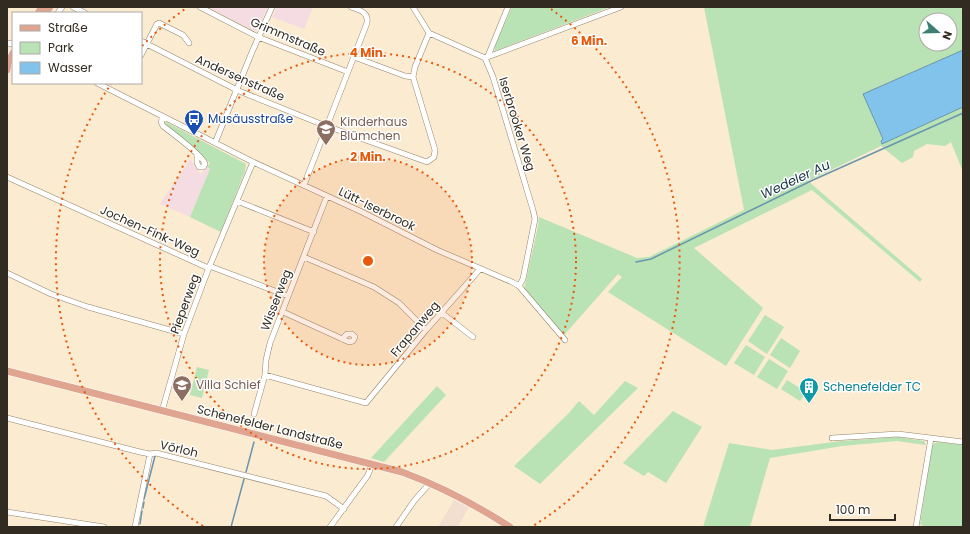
<svg xmlns="http://www.w3.org/2000/svg" width="970" height="534" viewBox="0 0 970 534" font-family="Poppins,sans-serif">
  <style>
    .industrial { fill: #f3dfd0 }
    .education { fill: #f5dbe2 }
    .green { fill: #b9e2b5; fill-rule: evenodd }
    .water { fill: #81c3ea; stroke: #6995ae }
    .lines { fill: none; stroke-linecap: round; stroke-linejoin: round }
    .stream { stroke: #6995ae; stroke-width: 1.5 }
    .minor-casing { stroke: #93856d; stroke-width: 6 }
    .major-casing { stroke: #fff; stroke-width: 8 }
    .minor { stroke: #fff; stroke-width: 5 }
    .major { stroke: #dfa591; stroke-width: 7 }
    .ring { fill: none; stroke: #e8590c; stroke-width: 2; stroke-dasharray: 2 4 }
    .labels { text-anchor: middle; stroke-width: 3; stroke-linejoin: round; paint-order: stroke }
    .street-label { font-size: 12px; fill: #312b21; stroke: #fff }
    .transit-label { font-size: 12px; fill: #164399; stroke: #fff; text-anchor: start }
    .education-label { font-size: 12px; fill: #785e54; stroke: #fff; text-anchor: start }
    .culture-label { font-size: 12px; fill: #0d838f; stroke: #fff; text-anchor: start }
    .water-label { font-size: 13px; font-style: italic; fill: #163445; stroke: #fff }
    .centre { fill: #e8590c; stroke: #fff; stroke-width: 2 }
    .ring-label { font-size: 12px; text-anchor: middle; font-weight: bold; fill: #e8590c; stroke: #fff; stroke-width: 3; stroke-linejoin: round; paint-order: stroke }
  </style>
  <rect width="100%" height="100%" fill="#fbebd1"/>
  <path class="industrial" d="M454 500 469 507 458 527H438Z"/>
  <path class="education" d="M207 7H268L257 30 254 31Z
    M277 7H313L304 29 272 17Z
    M191 158 195 168 201 174 207 167 210 169 190 217 160 204Z"/>
  <path class="green" d="M512 7H610L495 51 494 47Z
    M704 7H961L963 14V50L863 94 883 139 881 141 882 144 963 107V172L951 142 945 146 927 144 914 151 913 157 902 163 881 146 808 181 922 279 920 282 812 190 694 248 763 308 726 366 608 292 622 277 618 274 565 334 561 335 524 290 538 226 539 217 637 258 649 257 744 210ZM926 20H950V44H926Z
    M164 121 246 164 245 171 221 232 190 217 210 169 207 167 210 163 165 125Z
    M765 315 784 327 767 354 748 341Z
    M781 338 800 351 790 368 770 355Z
    M746 345 765 357 754 375 734 363Z
    M769 359 788 371 777 389 757 377Z
    M197 367 209 370 202 398 190 395Z
    M787 380 806 392 800 401 781 389Z
    M625 381 638 388 540 484 514 466 568 414 579 401 594 415Z
    M437 386 446 395 384 462 371 458Z
    M673 411 702 427 666 483 648 472 644 476 623 463Z
    M898 437 924 441 926 445 897 441 842 446 770 458 750 527H703L729 443 772 450 841 441Z
    M937 442 963 445V527H925L920 524 932 445Z"/>
  <path class="water" d="M963 50V107L882 144 881 141 883 139 863 94Z"/>
  <g class="lines">
    <path class="stream" d="M636 262 651 259 813 180 963 113
      M246 472 254 442
      M144 499 155 456
      M143 508 144 502
      M140 524 142 511
      M231 527 244 479"/>
    <g class="minor-casing">
      <path id="minor" d="M73 7 85 13
        M200 7 258 37 348 72
        M413 7 429 33 485 58 493 77 533 210 535 219 523 279 519 286
        M58 13 62 7
        M141 41 239 91 321 124 427 162 434 157 435 150 413 77 415 67 429 33
        M7 43 13 44
        M141 55 157 24 159 23 183 35 189 43
        M488 56 508 7
        M354 57 405 76 413 77
        M485 58 621 7
        M97 83 251 161 362 212 437 250 512 282 519 286 565 340
        M163 117 161 122 163 126C171 132 203 156 205 164L203 167H199L197 163V154
        M215 143 252 52 272 7
        M7 177 206 267H212L288 296
        M304 185 367 23C369 12 359 10 351 7
        M237 201 314 232
        M304 257 374 287 399 303 426 330
        M7 273 51 294 88 307 184 334
        M283 312 349 342 353 341 355 337 352 334H347L342 339
        M442 313 473 337
        M265 375 366 403 426 330 480 269
        M162 411 184 334 208 270 253 162
        M254 414 265 375 266 360 270 343 327 196
        M7 418 140 452 150 454 156 453 326 496 344 509
        M832 438 898 434 963 442
        M7 512 104 527
        M135 527 150 454
        M330 527 368 475 372 464
        M396 527 414 501 430 483
        M916 527 931 438"/>
    </g>
    <g class="major-casing">
      <path id="major" d="M38 13 42 7
        M46 13 50 7
        M7 70 8 63 13 53
        M7 371 402 472C440 486 476 505 510 527"/>
    </g>
    <use href="#minor" class="minor"/>
    <use href="#major" class="major"/>
  </g>
  <circle cx="368" cy="261" r="104" fill="#e8590c" fill-opacity=".12"/>
  <g class="ring">
    <circle cx="368" cy="261" r="104"/>
    <circle cx="368" cy="261" r="208"/>
    <path d="M203 526A312 312 0 0 1 111 84M142 46A312 312 0 0 1 185 9M551 9A312 312 0 0 1 533 526"/>
  </g>
  <defs>
    <g id="bus-pin" transform="scale(1)"><path d="M0 17L-7.5 6A9.5 9.5 0 1 1 7.5 6Z" fill="#1a4fb4" stroke="#fff"/><path d="M-5-6H5V4H4V6H2V4H-2V6H-4V4H-5ZM-3.5-4V0h7V-4ZM-3.5 1.2v1.5H-2V1.2ZM2 1.2v1.5H3.5V1.2Z" fill="#fff"/></g>
    <g id="school-pin" transform="scale(1)"><path d="M0 17L-7.5 6A9.5 9.5 0 1 1 7.5 6Z" fill="#8d6e63" stroke="#fff"/><path d="M0-5L7-2L0 1L-7-2ZM-4 1L0 2.5L4 1V4Q0 6-4 4Z" fill="#fff"/></g>
    <g id="building-pin" transform="scale(1)"><path d="M0 17L-7.5 6A9.5 9.5 0 1 1 7.5 6Z" fill="#0f9aa8" stroke="#fff"/><path d="M-4-6H4V6H1V3H-1V6H-4ZM-2.5-4.3h1.7v1.8h-1.7ZM.8-4.3h1.7v1.8H.8ZM-2.5-1h1.7V.8h-1.7ZM.8-1h1.7V.8H.8Z" fill="#fff"/></g>
  </defs>
  <g fill-rule="evenodd">
    <use href="#bus-pin" x="194" y="119"/>
    <use href="#school-pin" x="326" y="129"/>
    <use href="#school-pin" x="182" y="385"/>
    <use href="#building-pin" x="809" y="387"/>
  </g>
  <g class="labels">
    <g class="street-label">
      <text transform="translate(288 37) rotate(23)" y="4">Grimmstraße</text>
      <text transform="translate(240 78) rotate(24)" y="4">Andersenstraße</text>
      <text transform="translate(517 124) rotate(73)" y="4">Iserbrooker Weg</text>
      <text transform="translate(377 209) rotate(26)" y="4">Lütt-Iserbrook</text>
      <text transform="translate(150 231) rotate(24)" y="4">Jochen-Fink-Weg</text>
      <text transform="translate(276 300) rotate(-69)" y="4">Wisserweg</text>
      <text transform="translate(185 304) rotate(-70)" y="4">Pieperweg</text>
      <text transform="translate(415 329) rotate(-50)" y="4">Frapanweg</text>
      <text transform="translate(270 427) rotate(14)" y="4">Schenefelder Landstraße</text>
      <text transform="translate(179 449) rotate(13)" y="4">Vörloh</text>
    </g>
    <g class="transit-label">
      <text x="208" y="123">Musäusstraße</text>
    </g>
    <g class="education-label">
      <text x="340" y="126">Kinderhaus<tspan x="340" dy="14">Blümchen</tspan></text>
      <text x="196" y="389">Villa Schief</text>
    </g>
    <g class="culture-label">
      <text x="823" y="391">Schenefelder TC</text>
    </g>
    <g class="water-label">
      <text transform="translate(795 179) rotate(-25)" y="5">Wedeler Au</text>
    </g>
  </g>
  <circle cx="368" cy="261" r="6" class="centre"/>
  <g class="ring-label">
    <text x="589" y="45">6 Min.</text>
    <text x="368" y="57">4 Min.</text>
    <text x="368" y="161">2 Min.</text>
  </g>
  <rect width="970" height="534" fill="none" stroke="#312b21" stroke-width="16"/>
  <rect x="12" y="12" width="130" height="72" fill="#ffffff" stroke="#adaaa6"/>
  <rect x="20" y="25" width="20" height="6" fill="#dfa591" stroke="#adaaa6"/>
  <text x="48" y="32" font-size="12" fill="#312b21">Straße</text>
  <rect x="20" y="42" width="20" height="12" fill="#b9e2b5" stroke="#adaaa6"/>
  <text x="48" y="52" font-size="12" fill="#312b21">Park</text>
  <rect x="20" y="62" width="20" height="12" fill="#81c3ea" stroke="#adaaa6"/>
  <text x="48" y="72" font-size="12" fill="#312b21">Wasser</text>
  <g transform="translate(938 32) rotate(110)"><circle r="19" fill="#ffffff" stroke="#adaaa6"/>
  <path d="M0-3L7 15L0 10L-7 15Z" fill="#3d8073"/>
  <text y="-6" font-size="11" font-weight="bold" text-anchor="middle" fill="#312b21">N</text>
  </g>
  <path d="M830 514v6h65v-6" fill="none" stroke="#312b21" stroke-width="2"/>
  <text x="836" y="514" font-size="12" fill="#312b21" stroke="#ffffff" stroke-width="3" paint-order="stroke">100 m</text>
</svg>
